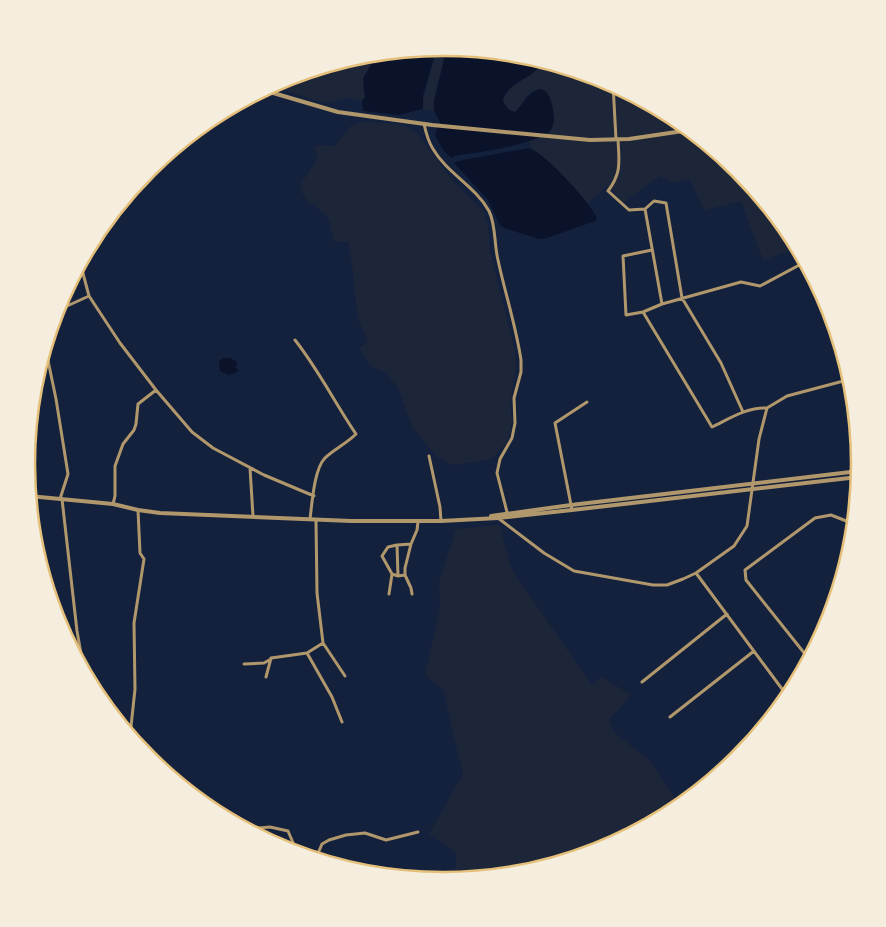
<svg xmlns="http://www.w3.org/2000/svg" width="886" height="927" viewBox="0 0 886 927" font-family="'Nunito Sans',sans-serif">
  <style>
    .green { fill: #1d2539 }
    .water { fill: #0b132b }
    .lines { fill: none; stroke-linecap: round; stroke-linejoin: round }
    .minor { stroke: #b1986c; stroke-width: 3 }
    .tertiary { stroke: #b1986c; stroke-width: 4 }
    .rim { fill: none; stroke: #e5c07b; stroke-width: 2.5 }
  </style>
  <rect width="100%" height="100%" fill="#14213d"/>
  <path class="green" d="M437 47H447L435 93 434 111 423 109V101Z
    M375 53 374 60 363 84 365 97 362 101 348 98 328 102 318 101 270 86 284 78 362 55Z
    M545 61 603 79 675 117 738 169 790 232 798 248 763 260 741 201 704 210 689 179 673 183 659 176 623 203 607 186 587 204 566 179 532 149 529 141 549 133C559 120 552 103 544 90 529 86 524 104 515 112L509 110 503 102C504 88 520 82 530 75 536 71 540 66 545 61Z
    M361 122 400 124 413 130 423 141 447 174 483 211 488 225 490 250 515 352 516 368 510 405 512 420 510 433 506 443 495 456 490 459 455 465 446 462 436 456 412 427 401 395 396 385 386 373 371 366 359 348 368 342 358 319 352 264 348 242H335C330 234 333 223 326 215 317 205 300 201 301 184L318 158 314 148 319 145 334 146 351 126Z
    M499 525 512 570 591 684 602 677 631 695 609 720 614 732 650 761 680 805 674 810 602 849 524 872 456 879V852L429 834 463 774 443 690 425 675 440 607 439 582 456 529Z"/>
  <path class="water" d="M437 47 423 96V109L399 115 363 111 362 101 365 97 363 78 374 60 375 53Z
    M447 47 525 55 545 61C540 66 536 71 530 75 520 82 504 88 503 102L509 110 515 112C523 105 526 94 537 90 550 85 554 110 554 119 554 123 552 126 551 130 536 144 480 153 458 155L452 158C444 153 439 144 435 134L440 122 434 111V101Z
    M529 148C546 154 589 201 597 218L595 221 544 239H539L504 228 500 225 488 200 454 163 462 160Z
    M223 358H230L237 362 236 368 239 370 236 373 228 375 220 371 219 361Z"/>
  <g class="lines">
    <path class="minor" d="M613 84 616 139
      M424 124C426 133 428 141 433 149 447 173 475 186 489 211 496 225 494 244 498 260 505 293 516 326 521 360V372L514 398 515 423 512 438 500 459 497 473 508 516
      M618 139C619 162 622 172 608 191L629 210 645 209 662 304
      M645 209 654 201 666 203 682 298 721 363 743 412
      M652 250 623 256 626 315 643 312 662 304 741 282 760 286 805 262
      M89 296 120 343 156 390 138 404 136 424 134 430 123 444 115 466V496L113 504
      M56 311 89 296 80 262
      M643 312 712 427C729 419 747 407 767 408
      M295 340C318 369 335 403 356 434 346 444 334 449 325 458 314 469 312 504 310 519
      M45 346 56 399 68 474 60 499
      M156 390 192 432 213 448 264 475 314 496
      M429 456 440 507 441 521
      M250 468 253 516
      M62 499 77 631 84 671
      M572 510 555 423 587 402
      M498 518 544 553 574 571 653 585H667L683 579 696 573 734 546 747 526 759 439 767 408 787 396 851 379
      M316 520 317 593 323 643 345 676
      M397 545 388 547 382 556 392 574 398 576
      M696 573 788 697
      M405 575 398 576 397 545 411 544
      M389 594 392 574
      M412 594 411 588 405 575V568L411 544 417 530 418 522
      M323 643 307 653 332 697 342 722
      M809 659 746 580 745 570 815 518 831 515 854 524
      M244 664 264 663 271 659
      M266 677 271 658 307 653
      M642 682 727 614
      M670 717 754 651
      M130 736 135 689 134 623 144 559 140 553 138 510
      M231 820 259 828 270 827 288 831 297 852
      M316 858 322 844 329 840 346 835 365 833 386 840 418 832"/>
    <path class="tertiary" d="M263 90 338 112 432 125 590 140 629 139 690 130
      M29 496 113 504 138 510 160 513 351 521H441L498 518 572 510 858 477
      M491 516 571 505 859 471"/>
  </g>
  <path d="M0 0H886V927H0ZM35 464a408 408 0 1 1 816 0a408 408 0 1 1-816 0Z" fill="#f5edde" fill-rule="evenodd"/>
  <path class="rim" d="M35 464a408 408 0 1 1 816 0a408 408 0 1 1-816 0Z"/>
</svg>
